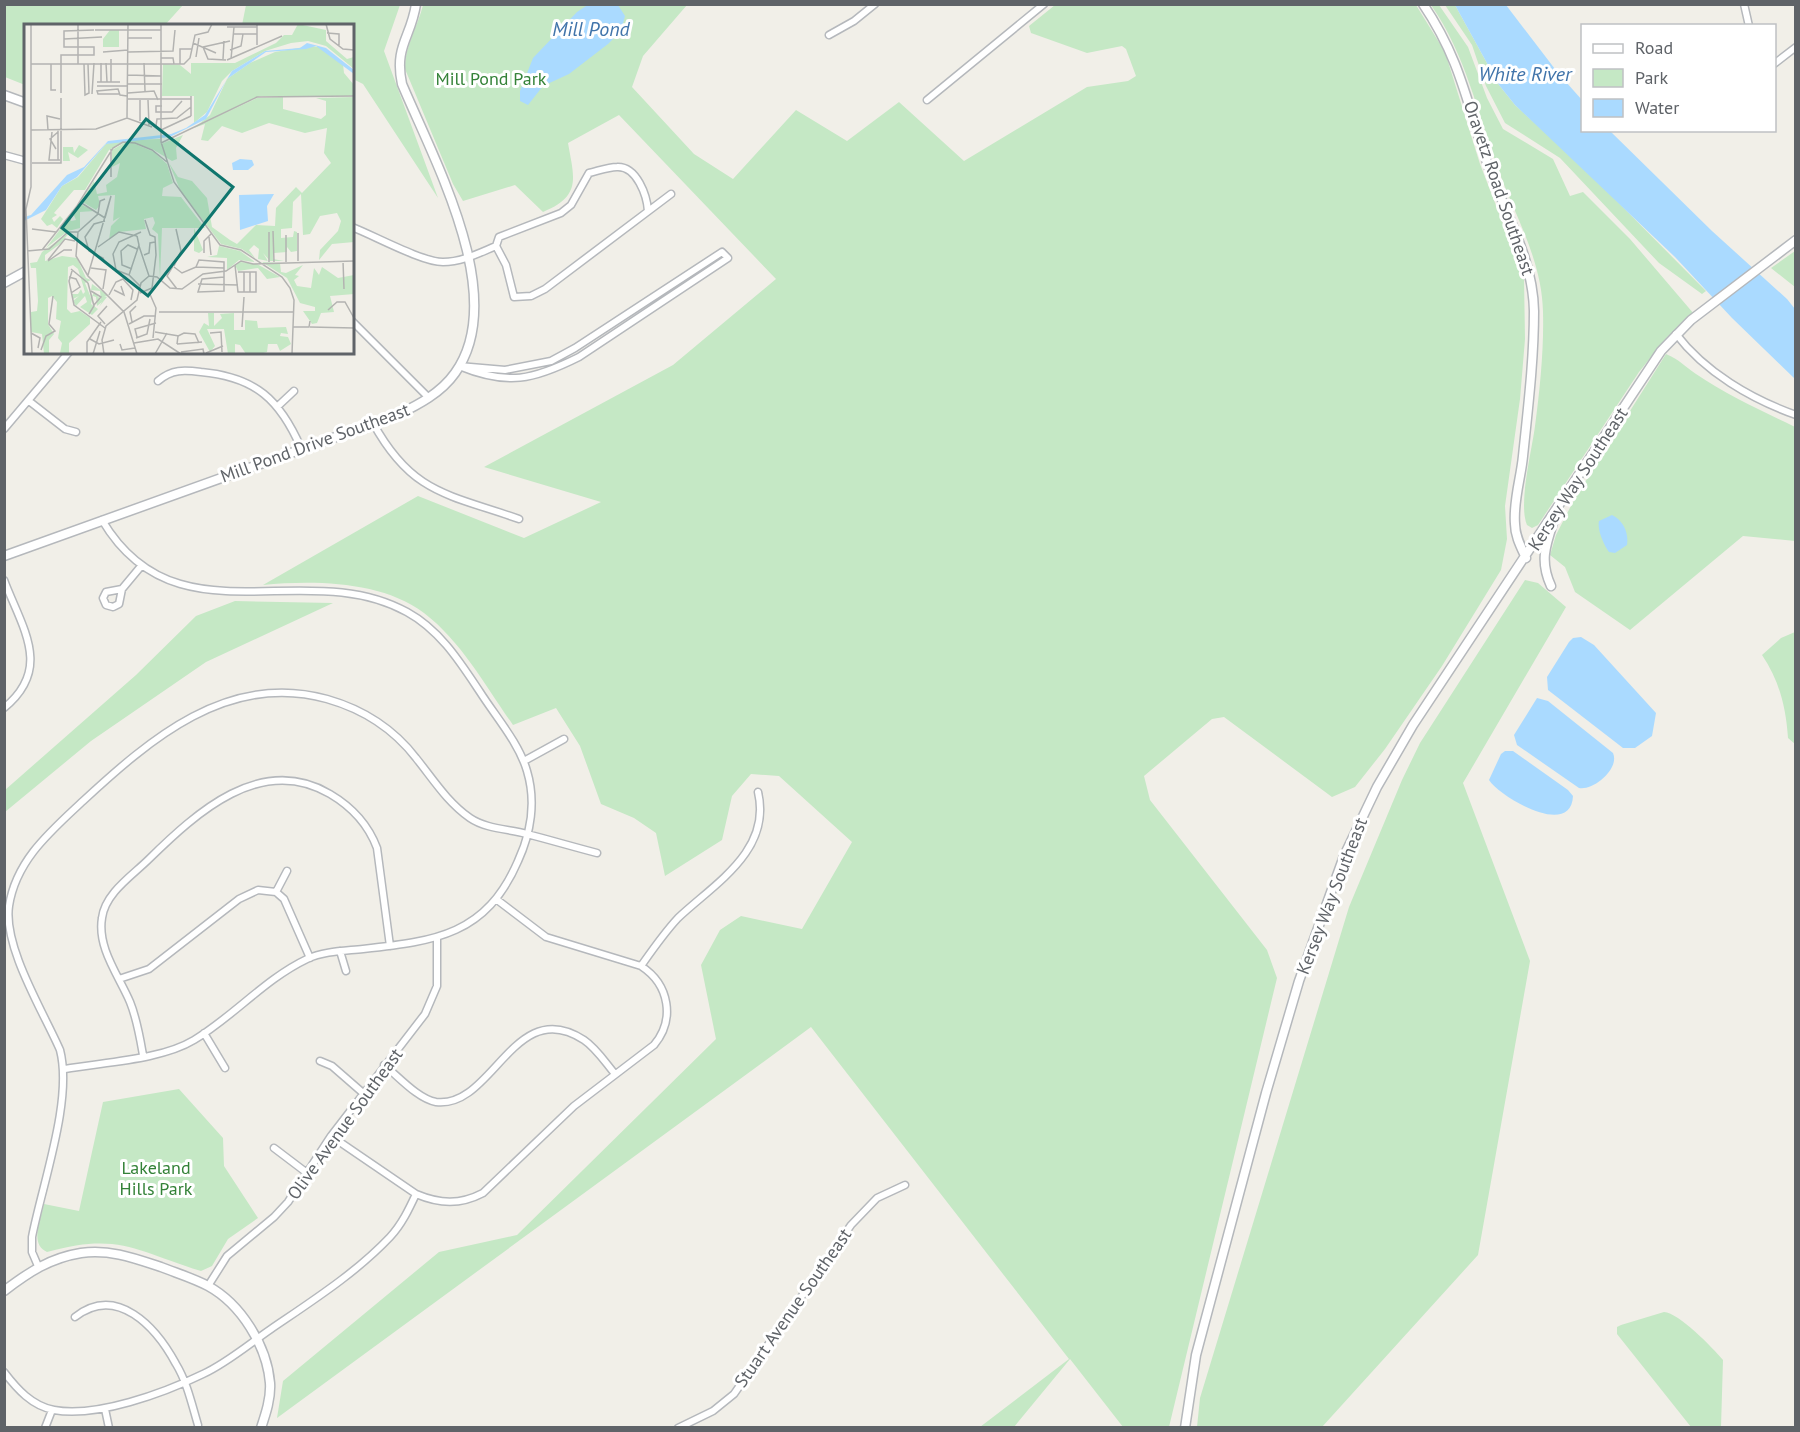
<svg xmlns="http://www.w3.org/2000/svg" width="1800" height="1432" viewBox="0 0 1800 1432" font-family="'PT Sans',sans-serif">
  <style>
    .green { fill: #c5e8c5 }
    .water { fill: #aadaff }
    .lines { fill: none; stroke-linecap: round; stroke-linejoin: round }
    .minor-casing { stroke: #b5b8bc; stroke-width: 9 }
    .tertiary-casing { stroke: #b5b8bc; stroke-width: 11 }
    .minor { stroke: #fff; stroke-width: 6 }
    .tertiary { stroke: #fff; stroke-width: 8 }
    .labels { text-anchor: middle; stroke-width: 6; stroke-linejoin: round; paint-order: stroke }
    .park-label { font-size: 18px; fill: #348238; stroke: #fff }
    .street-label { font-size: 18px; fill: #5f6368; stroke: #fff }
    .water-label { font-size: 20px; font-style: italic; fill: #4174aa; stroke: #fff }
    .inset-road { fill: none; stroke: #b3b3b1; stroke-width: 1.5 }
    .view { fill: #0f766e; fill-opacity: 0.15; stroke: #0f766e; stroke-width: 3 }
    .inset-edge { fill: none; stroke: #5f6368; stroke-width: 3 }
  </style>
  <rect width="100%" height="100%" fill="#f1efe8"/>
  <path class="green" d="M5 4H183V5L165 25 26 26 25 85 5 77Z
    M246 5H400L384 51 438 198 363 84 353 79 352 26 242 25Z
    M423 5H687L643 56 632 87 694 154 733 179 796 110 847 141 899 102 964 161 1087 87 1128 81 1136 76 1126 49 1122 46 1087 53 1031 33 1029 26 1055 5H1416L1445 52 1480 164 1524 278 1525 339 1520 399 1505 506 1507 539 1501 570 1442 666 1385 749 1355 787 1332 797 1224 717 1212 719 1144 776 1150 800 1267 950 1277 978 1169 1427H1123L1070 1359 1014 1427H980L1069 1359 811 1027 277 1418 283 1381 439 1252 517 1235 716 1039 701 965 720 930 741 916 802 929 852 842 779 776 751 774 732 796 722 840 665 876 656 833 634 818 601 804 580 746 556 708 513 725C486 687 462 642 424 613 382 581 314 580 263 585L418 496 524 538 601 502 484 467 673 365 776 279 619 115 568 143C574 178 582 196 543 212L515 185 463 201 453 184 405 69C404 48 418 26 423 5Z
    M1431 5H1439L1468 47 1487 98 1503 129 1553 159 1570 196 1583 192 1630 239 1694 314 1667 337 1639 372 1538 525 1532 528 1527 525C1518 504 1532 450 1535 426 1540 389 1544 348 1543 312 1542 260 1515 216 1498 169 1477 112 1466 55 1431 5Z
    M1445 5H1455L1499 85 1515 105 1581 165 1706 291 1702 294 1659 263 1560 158 1505 123 1486 86 1472 45Z
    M1795 251V287L1771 268Z
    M1666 354C1680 360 1684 366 1696 374 1727 395 1762 411 1795 427V541L1743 536 1630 630 1575 592 1565 567 1550 555 1556 535 1575 498Z
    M1525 580 1538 583 1566 607 1463 783 1530 961 1478 1255 1322 1427H1197L1200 1398 1349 907 1402 780 1420 743Z
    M235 601 333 603 206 662 91 741 5 812V790L136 675 196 616Z
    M1795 632 1796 743 1795 744 1788 738C1786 707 1779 680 1762 655L1781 638Z
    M179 1089 223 1138 224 1166 258 1218 228 1239 212 1266 201 1271C136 1251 119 1232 47 1252 29 1244 41 1219 44 1204L79 1211 103 1102Z
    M1664 1312C1679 1313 1712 1347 1723 1360L1721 1427H1691L1617 1334V1327L1621 1325Z"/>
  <path class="water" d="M618 5 625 16 621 31 608 44 569 74 543 86 528 105 520 101V91L533 58 577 12 586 6Z
    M1455 5H1506L1558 73 1582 100V130L1610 131 1712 231 1787 299 1795 309V379L1732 318 1675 257 1515 105 1499 85Z
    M1612 515C1623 520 1629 533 1627 545L1615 553 1609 552C1604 545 1597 530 1599 521Z
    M1581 637 1594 645 1656 713 1652 736 1635 748H1623L1548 690 1547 677 1569 642 1573 638Z
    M1537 698 1548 701 1613 753C1620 769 1593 791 1579 788L1517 745 1514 735Z
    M1505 751H1513L1568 790 1573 796C1571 839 1500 797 1489 780L1501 754Z"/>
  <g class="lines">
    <g class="minor-casing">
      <path id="minor" d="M1744 4 1749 26
        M829 35 854 21 875 4
        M1774 64 1796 47
        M927 100 1044 4
        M4 155 26 161
        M352 227C375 236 422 262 443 262 462 262 479 253 496 246L499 237 561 213 571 205 589 173C598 171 608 167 617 167 637 166 647 196 648 211
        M496 246 506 265 514 297 531 296 545 289 671 194
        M722 252 728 258 579 357C533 380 508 386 459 366L505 370 551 361 575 348Z
        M352 321 429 398
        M1676 334C1705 372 1751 399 1796 415
        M158 381C172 369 184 370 201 372 256 377 280 400 301 448
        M29 401 65 429 76 432
        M278 406 294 391
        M373 423C412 494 448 494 519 519
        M4 429 69 352
        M4 580C22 628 53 668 4 708
        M122 589 119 604 113 607 106 605 103 598 106 592 122 589 142 565
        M524 761 564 739
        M276 892 287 871
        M496 899 546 937 641 966
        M340 951 346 971
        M119 979 149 969 239 899 258 890 276 892 284 899 310 958
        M204 1033 225 1068
        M143 1055C140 1038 137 1019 130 1002 119 976 97 948 102 918 105 893 133 875 149 859 196 813 261 753 330 794 352 807 368 824 377 848L390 946
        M320 1061 332 1066 363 1093
        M384 1065C398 1076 418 1099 436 1102 493 1109 514 994 584 1040 596 1048 605 1062 615 1074
        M65 1069C104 1062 161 1060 194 1040 234 1016 265 979 307 959 324 951 345 951 363 949 436 941 486 935 518 861 531 833 536 801 527 771 519 743 496 717 480 692 460 662 440 630 407 612 304 555 176 645 102 520
        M331 1136 416 1194
        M274 1148 307 1173
        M38 1266 32 1252V1237C42 1185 73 1100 60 1050 44 1013 3 947 9 906 16 860 51 831 83 801 149 740 228 671 327 699 362 709 393 728 416 758 433 779 447 802 470 818 486 829 509 829 527 834 550 840 574 847 597 853
        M208 1286 227 1256 274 1217 288 1202 331 1136 425 1014 437 986V939
        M75 1317C117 1284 156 1327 176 1364 187 1382 192 1405 198 1425
        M4 1372C17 1389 32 1406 54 1410 96 1418 164 1393 203 1374 227 1363 249 1344 271 1329 312 1301 356 1273 390 1237 402 1224 409 1209 416 1194 440 1204 460 1205 483 1193L574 1106 654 1045C675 1020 670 985 641 966 653 949 664 933 678 918 714 884 772 851 758 792
        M105 1409 109 1428
        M45 1428 52 1410
        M678 1428 713 1411 734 1394 851 1225 877 1198 905 1185"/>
    </g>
    <g class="tertiary-casing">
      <path id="tertiary" d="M1423 4C1462 62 1467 105 1489 168 1506 215 1533 259 1534 311 1534 359 1528 408 1523 456 1521 478 1513 501 1515 524 1515 536 1521 547 1526 558
        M4 95 26 103
        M4 283 26 271
        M4 556 397 415C418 405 441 393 455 373 510 297 433 158 402 84 394 46 411 38 416 4
        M1551 586C1540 562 1545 547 1553 523
        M4 1291C29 1272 50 1258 81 1253 110 1249 134 1258 161 1267 176 1273 193 1278 208 1286 241 1304 267 1346 270 1383 271 1398 266 1413 261 1428
        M1185 1428 1196 1355 1266 1093 1299 981 1344 856 1377 787 1413 725 1661 351 1691 320 1796 240"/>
    </g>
    <use href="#minor" class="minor"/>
    <use href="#tertiary" class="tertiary"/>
  </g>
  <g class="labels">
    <g class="park-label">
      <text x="491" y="85">Mill Pond Park</text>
      <text x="156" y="1174">Lakeland<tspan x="156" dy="21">Hills Park</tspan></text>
    </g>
    <g class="street-label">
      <text transform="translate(1499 188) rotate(71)" y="6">Oravetz Road Southeast</text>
      <text transform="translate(315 443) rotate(-20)" y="6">Mill Pond Drive Southeast</text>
      <text transform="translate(1578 479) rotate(-57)" y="6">Kersey Way Southeast</text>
      <text transform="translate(1332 896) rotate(-69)" y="6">Kersey Way Southeast</text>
      <text transform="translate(345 1124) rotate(-54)" y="6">Olive Avenue Southeast</text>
      <text transform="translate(793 1308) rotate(-55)" y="6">Stuart Avenue Southeast</text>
    </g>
    <g class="water-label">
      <text x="591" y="36">Mill Pond</text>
      <text x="1525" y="81">White River</text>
    </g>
  </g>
  <g transform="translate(24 24)">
    <rect width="330" height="330" fill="#f1efe8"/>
    <path d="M274 0 302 6V17L323 35 330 33V45L302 22 284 17 267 19 241 27 208 47 198 57 183 88 170 99V72H138L139 40 156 41 167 50V39H211L252 19 260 11H268ZM86 6H95V23H79V15ZM286 22 296 23 319 40 320 49 330 61V72H236L195 92 233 74 259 73V85L297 95 302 91V77L292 74 330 73V218L308 220 295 236 296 226 314 207 317 197 313 189 296 192 286 210 279 211 277 170 269 178 268 204 257 205V214L269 213 270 207 273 208V227L267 228 263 223V228L250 229 249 235 260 237H246L239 229 244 237 234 235 235 225 230 221 225 226 231 234 218 225 197 220 156 166 145 139 154 153 168 157 183 174 188 203 206 216 213 220 232 201 251 202 252 184 272 163 278 169 307 139 300 129 303 104 281 109 245 99 218 109 198 102 184 117 177 116 181 100 170 104 186 91 203 55 226 39 251 28ZM159 111 152 124 153 135 148 137 128 125 109 119 130 128 143 140 149 159 139 164 138 172 157 173 181 204H170L179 226 175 229 170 227V204H138L136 254 134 210 128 205 131 199 129 193 120 195 122 205 95 208 85 216 87 202 96 193 89 197 91 171 74 172 76 181 72 186 57 177 70 157 73 170 83 168 82 161 93 153 96 139 88 143V126L102 118 85 126 61 166H50L30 189 33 191 28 194 30 198 36 192 39 195 33 204 28 200 23 202 17 195 38 162 54 153 82 120 98 116 136 115 137 120ZM55 121 64 126 54 134 44 128 46 137H39V123H49L50 129ZM56 180 70 187 56 188V204L44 207 22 224 46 192 47 197 52 196 49 189ZM46 208 36 220 21 231V237L38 232 53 234 62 254 67 256 61 259 67 274 70 268 77 276 76 267 67 266 68 260 85 272H80L83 273 75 283 78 278 73 282 72 273 69 272 67 280 74 285 68 291 56 283 63 278 61 272 52 282 49 277 55 272 49 275 48 270H54L57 265 59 270 61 268 54 245 49 241 44 243 43 285 47 289 56 287 66 294V300L45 319V330H31L36 329 38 319 34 314 37 297 32 295 33 278 28 272 24 274V300L30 310 25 316V330H20L18 310 7 308V288L13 287 14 277 12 244H7L6 239 13 238 18 228ZM195 222 216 227 231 238 215 236 203 246V234L183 233 193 231ZM216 238 233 240 256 253 243 255 234 244 214 247 211 241ZM238 238 256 239 257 248 262 249 279 241 271 251 275 252 270 256 273 262 287 264 290 244 295 251 298 243 314 254 330 251V270L306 272 310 288 297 289 293 299 288 300 279 287H291V283L276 279 263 254ZM184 289H190V302L198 294 196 290 210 289V306H221V296L233 297 234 304 262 303 264 310 257 309 256 312 264 313 267 320 256 327 253 320H244L243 328 236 330H222L216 321 211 320V330H204L200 305H183L191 322 186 328 175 308 180 299 185 302Z" fill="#c5e8c5"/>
    <path d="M283 19 302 24 330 46V50L292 22 282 25 242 28 203 55 182 95 146 113 82 120 53 153 38 162 22 186 0 197V193L7 191 43 151 60 143 84 117 147 110 162 104 181 91 208 47 241 27 276 24ZM216 135 228 136 230 141 224 146H209L208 139ZM250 170 243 182 244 197 216 206 215 171Z" fill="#aadaff"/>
    <path class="inset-road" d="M7 0V163L2 185 8 330M54 0V40M302 0 306 15 319 25 330 26M203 3H233M71 6H137M303 9 315 10V22M210 10H233M104 14H128M40 15 78 13M169 19 192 29M233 21V0M179 23 184 35 202 36M179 23 206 17M206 26 217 22 219 10M79 28 104 26M104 28 149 27 151 6M172 33 175 14M137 34H149L150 40M199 35 200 17M207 35 210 3M203 36 258 12M82 39 83 58M120 39 121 67M7 40H160L166 34 171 11 184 8 188 0M27 40V66H32M37 40V31H70V23H40V7L70 6M37 40V69M60 40 61 71 65 69 64 40M137 40V118L150 158 196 221 217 226 258 253 266 264 270 276 268 330M137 40V0M156 40V25H168M104 51 137 52M73 58H96M77 58V39M87 58V35M104 60H138M73 62H104M104 69 130 67 134 76M68 70 70 39M95 70H74L73 67 94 65 96 71 103 72M167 72V92M104 75H167M124 76 125 101M138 82H132V88H148L158 77M103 94 104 0M116 97V76M132 102 133 95 153 94 167 83M7 106 72 105 103 94 128 103M24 106 23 92 36 95M137 106 167 92M28 108 25 136H36M137 119 233 73 330 72M32 125 26 115 34 108M34 136V106M8 139H37V74M87 153V125M56 178 81 194M8 205 32 208M249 207 250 238M54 208 74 190 76 177 81 175M274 209V237M262 211V238M185 213 187 231M115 222 125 252M74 223 95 208 113 212M18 226 53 182 89 124 99 118 111 119 128 126 143 138M3 227 25 225 44 208H54L52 232 64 252 100 288 113 330M180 229V217L188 209M120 231 125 229 126 219 131 218M24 236 41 215 51 217M24 237 40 226H48M319 237 320 265M245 238V208M81 239 79 234 65 227 61 213 70 200 81 197M211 241 214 268H232V248H214M149 242 143 252 153 265M150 242 157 227 152 205M150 243 158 249 172 243 200 244M172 243 175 236 200 238V267L174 268 178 255 200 253M67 244 82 246 79 265M47 245 64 259M108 245 98 241 97 227 104 221 113 225M48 247 45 257 50 281 81 304M220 248V268M226 248V268M64 251 87 172 81 194M105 251 115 221 113 212M45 253 52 255 56 263 47 269M64 259 70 282 65 290M174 260 214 261M116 262 105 251 92 246 89 230 95 218 117 208M90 266 100 271 97 262M67 267 77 273 70 281M125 268 132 284 129 314M116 269 128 264 132 231 131 213 126 211 121 196M85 271 92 258 99 255 109 266 107 276M304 286 313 278H321L330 294M135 288H270M108 298 106 288 112 282M81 300 74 292 83 282M105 300 120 292H132M218 303 220 273M269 303H285L286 297M286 303 330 304M131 308 155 312M7 309 16 314 14 324M186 309 197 308 198 328M113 313 111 305 132 299M112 314 123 310 126 295M66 315 75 320 90 316M110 319 134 315 157 330M96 320 98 326 111 324M153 320 154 312 160 309 171 310 175 319M153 320 178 318M17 326 22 312 31 307 25 300 29 272M157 328 179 325 180 330M182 329 199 322M63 330V318L77 298M69 330 76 307M80 330 78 316 82 302 113 276 117 259 125 252 133 253 146 264 158 265 179 250 202 247 217 237 229 240 330 237M131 330 143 309"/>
    <path class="view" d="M122 95 209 163 124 272 38 204Z"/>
    <rect width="330" height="330" class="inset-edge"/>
  </g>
  <rect width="1800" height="1432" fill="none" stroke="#5f6368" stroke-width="12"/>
  <rect x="1581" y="24" width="195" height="108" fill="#ffffff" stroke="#bfc1c3" stroke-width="1.5"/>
  <rect x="1593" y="44" width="30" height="9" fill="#ffffff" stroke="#bfc1c3" stroke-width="1.5"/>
  <text x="1635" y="54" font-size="18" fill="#5f6368">Road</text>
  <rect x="1593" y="69" width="30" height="18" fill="#c5e8c5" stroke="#bfc1c3" stroke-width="1.5"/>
  <text x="1635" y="84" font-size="18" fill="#5f6368">Park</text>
  <rect x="1593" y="99" width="30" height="18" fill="#aadaff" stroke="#bfc1c3" stroke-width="1.5"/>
  <text x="1635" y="114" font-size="18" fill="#5f6368">Water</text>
</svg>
